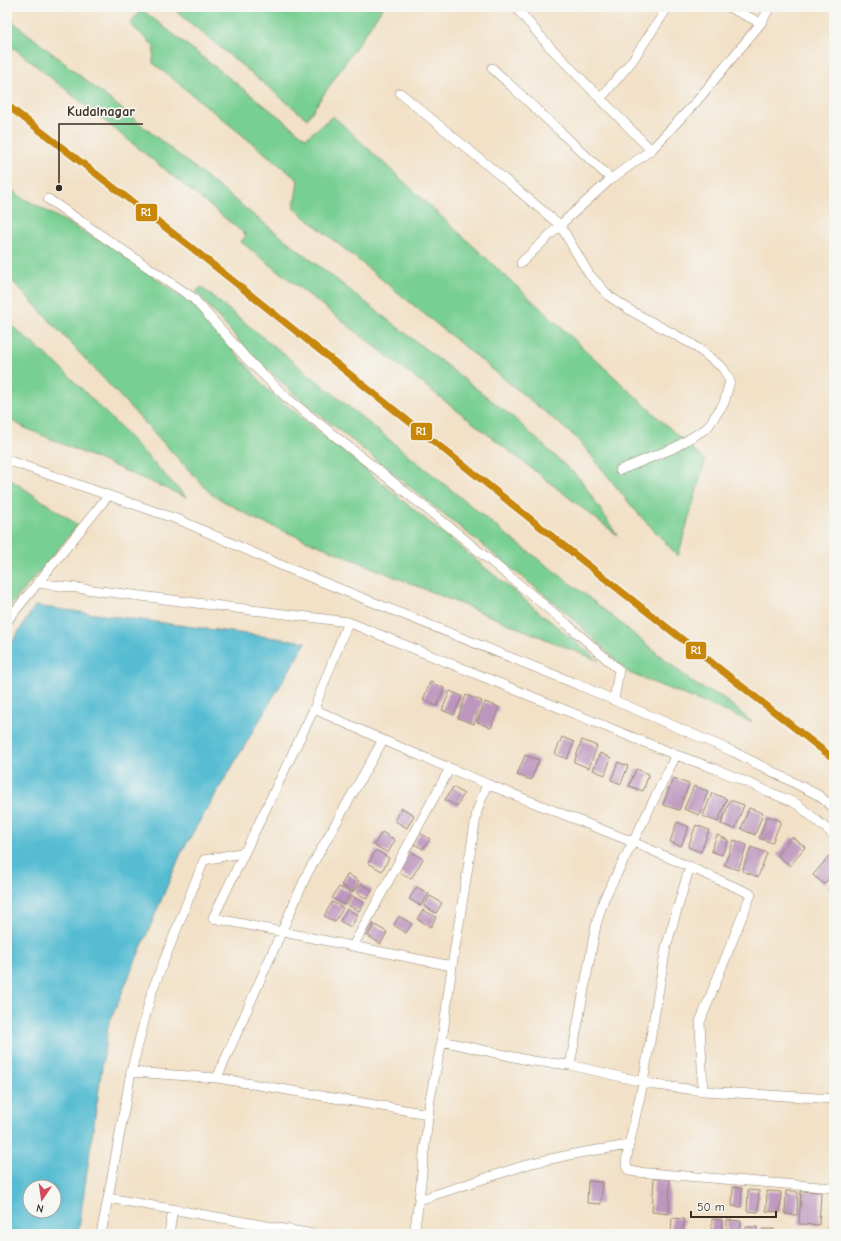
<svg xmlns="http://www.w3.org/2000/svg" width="841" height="1241" viewBox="0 0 841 1241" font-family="'Comic Neue',sans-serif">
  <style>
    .green { fill: #78cf93; stroke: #5a7c58 }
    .water { fill: #55bcd2; stroke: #487378; fill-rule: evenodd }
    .building { fill: #bd96be }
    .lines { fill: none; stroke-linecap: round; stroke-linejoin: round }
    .minor-casing { stroke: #968672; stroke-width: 10 }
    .minor { stroke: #fff; stroke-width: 9 }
    .rail-1-casing { stroke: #f6f6f2; stroke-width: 10 }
    .rail-1 { stroke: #c88708; stroke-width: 7 }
    .leader { fill: none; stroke: #3b2a1e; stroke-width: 1.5 }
    .callout-dot { fill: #3b2a1e; stroke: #f6f6f2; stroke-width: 1.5 }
    .callout-label { font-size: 14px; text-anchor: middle; font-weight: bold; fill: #3b2a1e; stroke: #f6f6f2; stroke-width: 3.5; stroke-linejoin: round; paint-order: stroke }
    .line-badge { stroke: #f6f6f2; stroke-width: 1.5 }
    .badge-label { font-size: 11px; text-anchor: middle; font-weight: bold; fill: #fff }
  </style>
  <rect width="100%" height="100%" fill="#f6f6f2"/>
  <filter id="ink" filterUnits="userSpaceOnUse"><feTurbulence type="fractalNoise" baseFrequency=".025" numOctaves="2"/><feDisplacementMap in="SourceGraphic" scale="8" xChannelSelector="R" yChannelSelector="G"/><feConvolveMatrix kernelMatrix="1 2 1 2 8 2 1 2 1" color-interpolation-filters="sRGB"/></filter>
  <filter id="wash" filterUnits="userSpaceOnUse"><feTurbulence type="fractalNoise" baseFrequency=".012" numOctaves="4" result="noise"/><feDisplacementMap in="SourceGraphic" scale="16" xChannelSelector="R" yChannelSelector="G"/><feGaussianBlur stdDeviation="0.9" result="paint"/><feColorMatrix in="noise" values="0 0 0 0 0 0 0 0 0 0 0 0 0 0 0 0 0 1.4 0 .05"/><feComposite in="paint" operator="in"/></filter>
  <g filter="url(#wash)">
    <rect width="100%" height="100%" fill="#f2e1c7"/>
    <path class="green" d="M171 7H383L307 119Z
      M141 9 306 138 333 116 705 461 678 556 634 509 578 439 294 208 298 180 153 63 154 46 130 24Z
      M7 17 256 217 514 418 581 480 617 535 241 242 246 235 14 48 7 45Z
      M7 185 18 195 113 248 195 306 268 390 599 661 257 520 211 494 7 275Z
      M201 287 513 540 586 595 696 685 722 697 752 722 629 673 567 613 293 393 248 351 196 292Z
      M7 322 57 364 110 417 186 497 23 427 7 418Z
      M7 477 78 525 7 610Z"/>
    <path class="water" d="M35 606 306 642 182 851 108 1026 78 1234H7V650ZM30 1187H54V1211H30Z"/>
    <g id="blocks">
      <path class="building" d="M430 682 444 688 437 706 423 700Z
        M450 691 462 696 454 715 442 710Z
        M466 695 482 701 474 724 458 718Z
        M485 702 499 707 491 728 477 722Z
        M562 737 574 742 567 759 555 754Z
        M582 740 597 746 589 768 574 762Z
        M600 753 611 758 605 775 593 770Z
        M525 755 539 760 531 780 517 775Z
        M618 762 628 766 621 784 611 780Z
        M636 769 649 774 643 791 629 786Z
        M673 778 689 784 679 810 663 805Z
        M694 786 708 791 699 815 684 809Z
        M453 787 464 794 457 806 445 800Z
        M712 793 727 799 718 822 703 816Z
        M730 800 744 805 735 829 721 824Z
        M402 808 414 815 407 828 395 821Z
        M749 808 763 813 755 835 741 829Z
        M767 816 781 821 772 843 759 838Z
        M677 822 689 827 681 846 670 842Z
        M696 825 709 830 701 852 688 847Z
        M382 832 395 840 388 853 374 845Z
        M420 833 430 839 423 849 414 844Z
        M717 835 728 840 722 855 711 851Z
        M792 837 805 847 790 866 777 855Z
        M734 840 747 845 738 870 724 865Z
        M751 847 767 853 758 877 742 871Z
        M376 850 389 858 382 871 368 863Z
        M410 851 423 859 411 879 398 872Z
        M830 855 834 858V873L824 884 813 875Z
        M348 874 359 881 353 892 341 885Z
        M834 882V894L828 889Z
        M361 883 372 890 367 899 356 892Z
        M339 887 351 893 344 905 332 898Z
        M417 887 429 894 421 906 409 899Z
        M352 896 364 903 359 911 347 905Z
        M430 896 442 903 436 913 424 906Z
        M332 902 343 908 335 922 324 916Z
        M347 909 358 915 351 927 340 921Z
        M423 910 436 917 431 927 417 919Z
        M399 916 412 924 406 933 394 925Z
        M365 918 374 924 366 936 358 930Z
        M375 925 387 932 381 944 368 936Z
        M654 1178 670 1179 669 1214 652 1212Z
        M588 1181 602 1182 601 1204 587 1203Z
        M733 1187 742 1188 741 1207 732 1206Z
        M748 1190 759 1191 758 1212 747 1211Z
        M767 1191 781 1192 780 1212 766 1211Z
        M786 1191 798 1192 797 1215 785 1214Z
        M801 1191 821 1192 819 1225 799 1224Z
        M672 1218 684 1219 683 1234H671Z
        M712 1219 722 1220 721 1234H711Z
        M727 1220 741 1221 740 1234H727Z
        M746 1227H757V1234H745Z
        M762 1229H774V1234H762Z
        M782 1231 795 1232 794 1234H782Z"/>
    </g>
  </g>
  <g filter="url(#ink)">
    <use href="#blocks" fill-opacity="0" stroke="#968672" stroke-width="1"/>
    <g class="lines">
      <g class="minor-casing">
        <path id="minor" d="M513 7 518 10 549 46 651 150
          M728 7 761 23
          M492 68 611 179
          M400 93 560 225 589 274 609 296 633 312 692 344 723 368 730 381 724 403 707 428 674 448 620 470
          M600 99 632 61 668 7
          M48 199 193 298 247 359 287 398 452 529 567 624 619 670 614 700
          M521 263 560 225 611 179 651 150 696 102 761 23 770 7
          M7 460 182 521 278 564 579 685 734 752 818 795 834 808
          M37 583 348 622 676 755 716 769 797 804 834 835
          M7 621 108 496
          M314 709 348 622
          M383 740 307 874 217 1078 428 1114
          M245 852 204 860 152 991 131 1072 108 1198 313 1234
          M690 866 666 947 643 1083 629 1145 626 1162 627 1168 630 1171 636 1172 834 1188
          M353 946 450 768
          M452 966 213 918 314 709 383 740 487 784
          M442 1041 532 1061 570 1065 656 1085 703 1091 834 1099
          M570 1065 596 925 604 899 633 842 751 894 700 1022 703 1091
          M131 1072 217 1078
          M419 1200 532 1163 579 1153 629 1145
          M101 1234 108 1198
          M169 1234 173 1209
          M414 1234 419 1200 430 1099 442 1041 452 966 477 811 487 784 633 842 676 755
          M831 1234 834 1206"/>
      </g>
      <use href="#minor" class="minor"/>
      <g class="rail-1-casing">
        <path id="rail-1" d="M7 105 192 248 598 573 834 759"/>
      </g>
      <use href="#rail-1" class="rail-1"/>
    </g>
  </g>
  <path class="leader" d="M59 188L59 124H143"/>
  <circle class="callout-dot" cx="59" cy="188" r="4"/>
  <g class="callout-label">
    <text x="101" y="116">Kudalnagar</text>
  </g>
  <g class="line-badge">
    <rect x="135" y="203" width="23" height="19" rx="4" fill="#c88708"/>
    <rect x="410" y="422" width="23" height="19" rx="4" fill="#c88708"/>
    <rect x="685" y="641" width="22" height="19" rx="4" fill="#c88708"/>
  </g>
  <g class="badge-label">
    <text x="146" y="216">R1</text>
    <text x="421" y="435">R1</text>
    <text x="696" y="654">R1</text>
  </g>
  <rect width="841" height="1241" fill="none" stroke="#f6f6f2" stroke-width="24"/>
  <g transform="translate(42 1199) rotate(193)"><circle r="19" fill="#f6f6f2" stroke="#aba49d"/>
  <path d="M0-3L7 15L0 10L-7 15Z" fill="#d1495b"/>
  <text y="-6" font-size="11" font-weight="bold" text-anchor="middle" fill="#3b2a1e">N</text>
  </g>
  <path d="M691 1211v6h85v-6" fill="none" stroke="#3b2a1e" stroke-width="2"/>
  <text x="697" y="1211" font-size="12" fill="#3b2a1e" stroke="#f6f6f2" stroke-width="3" paint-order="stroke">50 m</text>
</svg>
